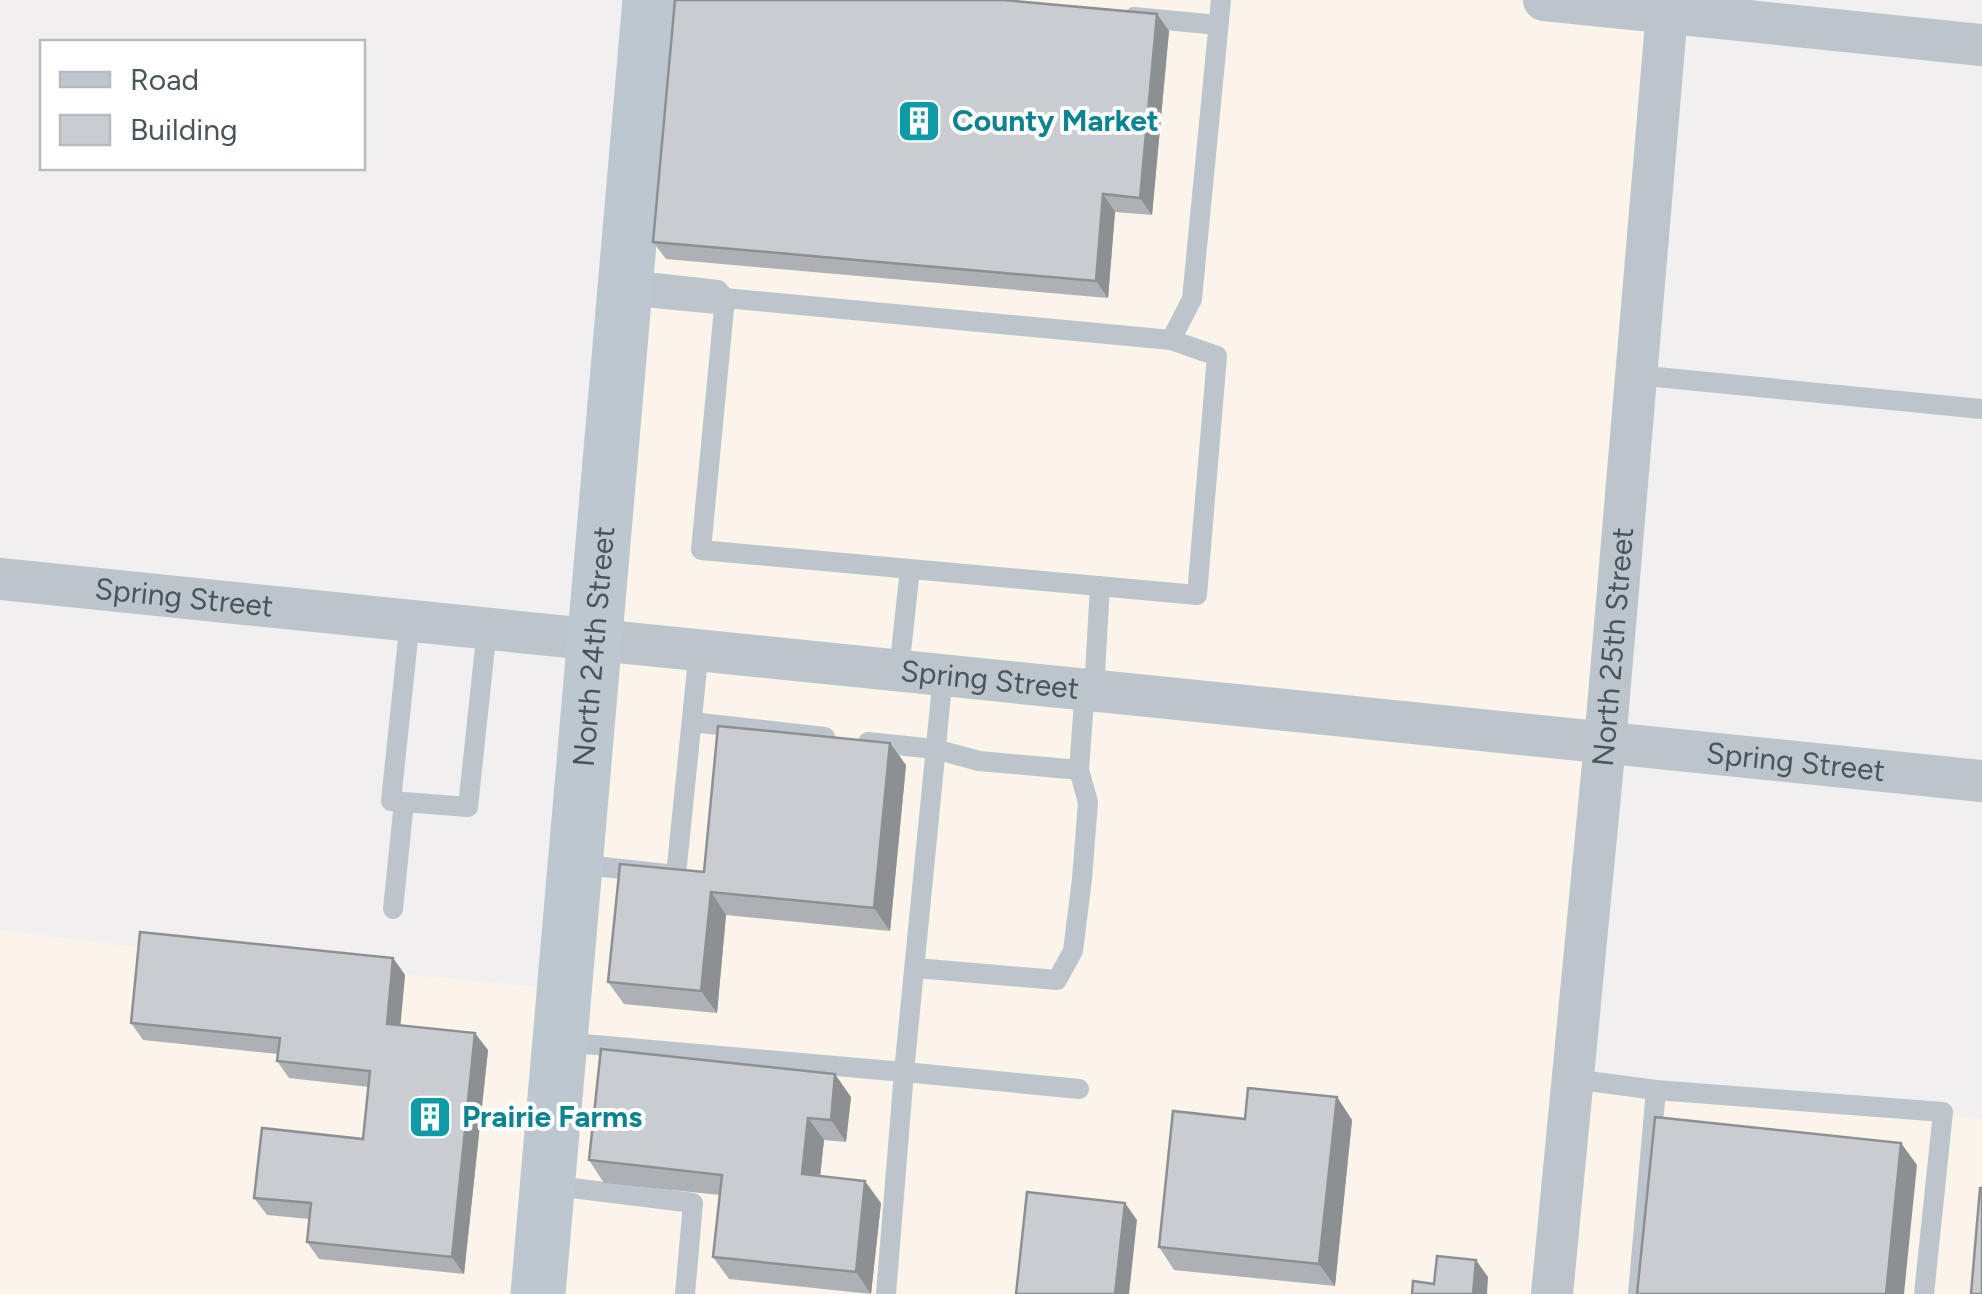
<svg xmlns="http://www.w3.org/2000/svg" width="1982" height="1294" viewBox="0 0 1982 1294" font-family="Figtree,sans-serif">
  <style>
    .commercial { fill: #fbf4ea }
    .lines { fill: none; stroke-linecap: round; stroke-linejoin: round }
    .lane { stroke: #bcc5cb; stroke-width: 20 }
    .street { stroke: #bcc5cb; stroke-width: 42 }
    .secondary { stroke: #bcc7cf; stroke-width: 55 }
    .wall { fill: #adb0b4 }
    .shaded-wall { fill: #8d9092 }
    .building { fill: #c9cdd1; stroke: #8d9092; stroke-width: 2.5 }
    .labels { text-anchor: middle; stroke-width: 8; stroke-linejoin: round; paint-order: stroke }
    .culture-label { font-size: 30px; font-weight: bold; fill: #0d838f; stroke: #fff; text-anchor: start }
    .street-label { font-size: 30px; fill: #49545b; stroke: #fff }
  </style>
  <rect width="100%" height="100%" fill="#f1efef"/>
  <path class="commercial" d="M650 0H1544L1667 12 1574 1079 1982 1119V1294H0V930L152 949 565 990Z"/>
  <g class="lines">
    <path class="lane" d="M1134 17 1218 25
      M638 290H647L656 283 718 290 725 298
      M647 290 654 298 717 304 725 298 1171 340 1192 299 1221 0
      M725 298 701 550 1197 595 1217 356 1171 340
      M1636 375 1982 409
      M410 620 391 801 468 807 487 628
      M899 670 910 569
      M943 675 904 1072 1079 1089
      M1094 690 1100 586
      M692 722 825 737
      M868 742 935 749 979 761 1079 770 1085 688
      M576 864 676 875 699 649
      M393 909 404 802
      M916 968 1057 980 1073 951 1082 879 1088 802 1079 770
      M561 1042 904 1072 886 1294
      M1573 1079 1656 1090 1943 1112 1924 1294
      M548 1185 693 1203 685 1294
      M1638 1294 1656 1090"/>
    <g class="street">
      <path d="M1544 0 1982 45"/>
      <path id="s1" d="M0 579 1982 781"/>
      <path id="s2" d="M1552 1294 1605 743 1668 0"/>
    </g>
    <path class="secondary" id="s3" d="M538 1294 650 0"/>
  </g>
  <path class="wall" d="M1157 14 1169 31 1152 215 1115 212 1108 298 666 259 653 242Z
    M906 765 890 931 726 915 717 1013 624 1004 608 982 704 872Z
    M393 958 405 975 400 1025 488 1050 464 1274 319 1259 307 1242 309 1219 267 1215 254 1198 363 1139 369 1087 289 1078 277 1061 278 1054 143 1040 131 1023Z
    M851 1097 846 1142 824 1140 820 1176 881 1203 871 1294 729 1279 713 1257 720 1195 604 1183 589 1160Z
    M1337 1097 1352 1120 1335 1286 1174 1270 1159 1247 1245 1119Z"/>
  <path class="shaded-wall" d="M1157 14 1169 31 1152 215 1140 198Z
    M1103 194 1115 212 1108 298 1096 281Z
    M890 743 906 765 890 931 874 908Z
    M711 892 726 915 717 1013 701 991Z
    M393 958 405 975 399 1041 387 1024Z
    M475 1033 488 1050 464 1274 452 1257Z
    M835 1074 851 1097 846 1142 831 1120Z
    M1337 1097 1352 1120 1335 1286 1319 1264Z
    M808 1118 824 1140 818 1196 802 1174Z
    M1901 1143 1917 1165 1904 1294H1886Z
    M865 1181 881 1203 871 1294 856 1272Z
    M1125 1203 1137 1220 1129 1294H1115Z
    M1476 1260 1488 1277 1487 1294H1473Z"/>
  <path class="building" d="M675 0H1003L1157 14 1140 198 1103 194 1096 281 653 242Z
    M718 726 890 743 874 908 711 892 701 991 608 982 620 864 704 872Z
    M140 932 393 958 387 1024 475 1033 452 1257 307 1242 311 1203 254 1198 262 1128 363 1139 370 1071 277 1061 280 1038 131 1023Z
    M601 1049 835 1074 831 1120 808 1118 802 1174 865 1181 856 1272 713 1257 722 1175 589 1160Z
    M1248 1088 1337 1097 1319 1264 1159 1247 1173 1111 1245 1119Z
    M1655 1117 1901 1143 1886 1294H1637Z
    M1980 1188H1982V1294H1971Z
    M1027 1192 1125 1203 1115 1294H1016Z
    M1437 1256 1476 1260 1473 1294H1412L1413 1281 1434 1284Z"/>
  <defs>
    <g id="building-square" transform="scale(2.25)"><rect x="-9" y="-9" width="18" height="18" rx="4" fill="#0f9aa8" stroke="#fff"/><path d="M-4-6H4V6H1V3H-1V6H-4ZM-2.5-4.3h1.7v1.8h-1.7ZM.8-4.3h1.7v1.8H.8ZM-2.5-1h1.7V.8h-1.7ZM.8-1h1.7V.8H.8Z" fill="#fff"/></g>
  </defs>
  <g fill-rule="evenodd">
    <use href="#building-square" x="919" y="121"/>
    <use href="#building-square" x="430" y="1117"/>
  </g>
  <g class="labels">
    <g class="culture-label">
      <text x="952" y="131">County Market</text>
      <text x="462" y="1127">Prairie Farms</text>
    </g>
    <g class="street-label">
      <text dy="10" stroke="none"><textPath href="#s1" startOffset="185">Spring Street</textPath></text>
      <text dy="10" stroke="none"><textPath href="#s3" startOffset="650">North 24th Street</textPath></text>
      <text dy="10" stroke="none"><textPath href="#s2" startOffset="650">North 25th Street</textPath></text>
      <text dy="10" stroke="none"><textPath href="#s1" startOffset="995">Spring Street</textPath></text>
      <text dy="10" stroke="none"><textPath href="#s1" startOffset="1805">Spring Street</textPath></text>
    </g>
  </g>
  <rect x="40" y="40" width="325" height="130" fill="#ffffff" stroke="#b6bbbd" stroke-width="2.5"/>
  <rect x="60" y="72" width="50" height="15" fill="#bcc7cf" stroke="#b6bbbd" stroke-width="2.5"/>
  <text x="130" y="90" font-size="30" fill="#49545b">Road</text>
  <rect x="60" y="115" width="50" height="30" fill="#c9cdd1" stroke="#b6bbbd" stroke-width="2.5"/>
  <text x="130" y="140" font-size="30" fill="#49545b">Building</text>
</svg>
